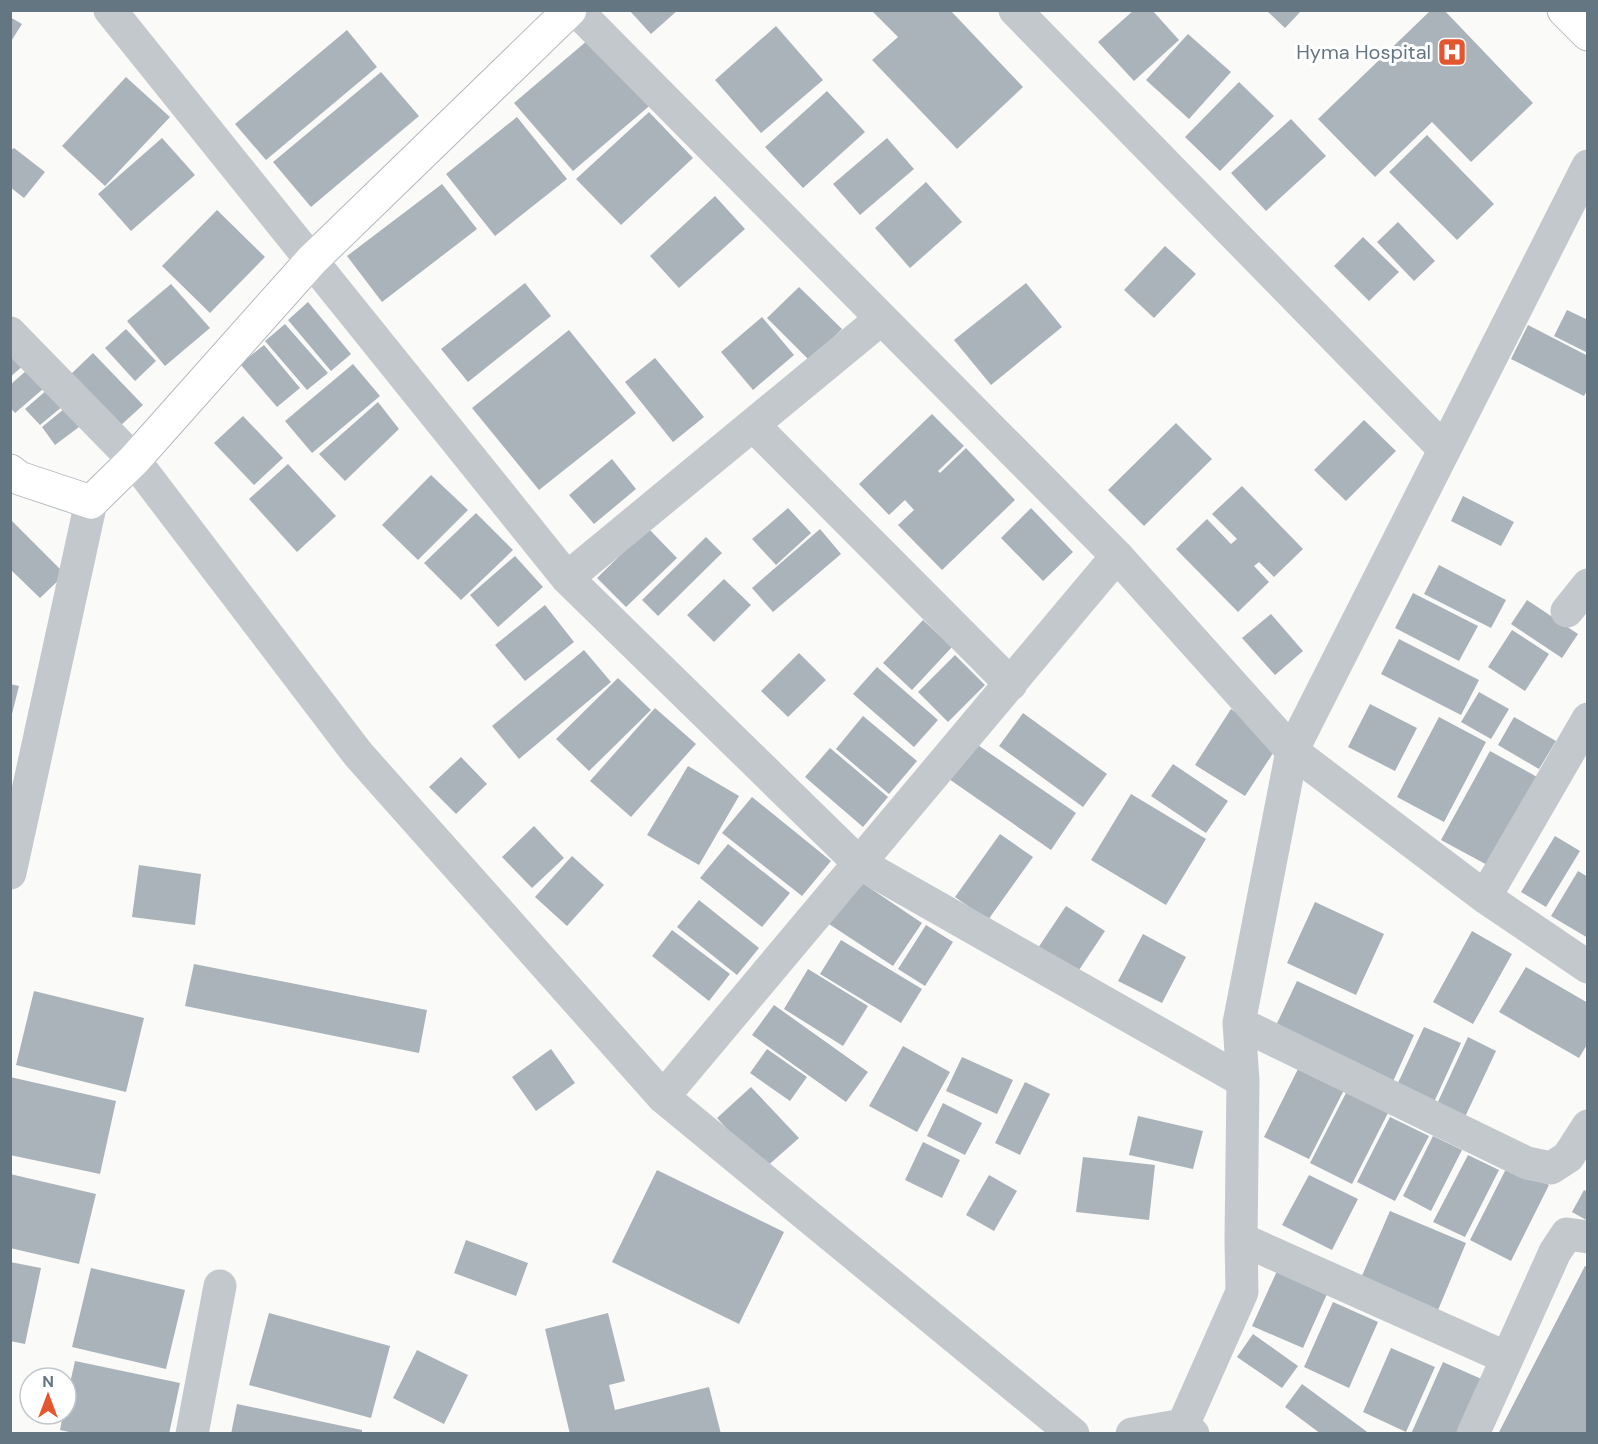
<svg xmlns="http://www.w3.org/2000/svg" width="1598" height="1444" viewBox="0 0 1598 1444" font-family="'DM Sans',sans-serif">
  <style>
    .building { fill: #aab3b9 }
    .lines { fill: none; stroke-linecap: round; stroke-linejoin: round }
    .secondary-casing { stroke: #b3babf; stroke-width: 35 }
    .street { stroke: #c3c8cc; stroke-width: 33 }
    .secondary { stroke: #fff; stroke-width: 33 }
    .labels { text-anchor: middle; stroke-width: 6; stroke-linejoin: round; paint-order: stroke }
    .poi-label { font-size: 20px; fill: #657683; stroke: #fff; text-anchor: end }
  </style>
  <rect width="100%" height="100%" fill="#fafaf8"/>
  <path class="building" d="M629 10H678L651 34Z
    M875 10H950L1023 87 957 149 872 60 898 37 873 12Z
    M1134 10H1152L1179 40 1134 81 1098 42Z
    M1266 10H1302L1285 28Z
    M1431 10H1444L1533 103 1471 162 1432 122 1375 177 1318 119Z
    M10 17 22 24 10 43Z
    M776 26 823 80 761 133 715 80Z
    M347 30 377 67 266 160 235 124Z
    M595 34 654 102 573 171 514 103Z
    M1188 34 1231 72 1189 119 1146 80Z
    M381 72 419 116 311 207 273 162Z
    M126 77 170 117 105 186 62 146Z
    M1239 82 1274 116 1220 171 1185 137Z
    M827 91 865 132 803 188 765 147Z
    M649 112 693 158 621 225 576 179Z
    M517 117 567 179 495 236 446 174Z
    M1291 119 1326 156 1266 211 1231 173Z
    M1427 135 1494 204 1457 240 1389 172Z
    M162 138 195 175 131 231 98 194Z
    M887 138 914 169 860 215 833 184Z
    M14 148 45 172 24 198 10 187V151Z
    M926 182 962 222 910 268 875 228Z
    M442 184 477 229 382 302 347 256Z
    M715 196 745 229 679 288 650 256Z
    M217 210 265 257 210 313 162 266Z
    M1398 222 1435 261 1414 281 1377 242Z
    M1363 237 1399 272 1369 301 1334 266Z
    M1165 246 1196 274 1154 318 1124 290Z
    M525 283 551 316 468 382 441 349Z
    M1026 283 1062 327 991 385 954 340Z
    M171 284 210 328 165 366 127 321Z
    M799 287 842 329 810 361 767 318Z
    M308 302 351 354 331 371 288 320Z
    M1567 310 1588 320V353L1554 336Z
    M762 317 794 355 753 390 721 352Z
    M285 324 328 373 307 390 265 341Z
    M1528 325 1588 356V389L1584 396 1511 359Z
    M126 329 156 361 135 381 105 348Z
    M569 330 636 413 539 490 472 408Z
    M264 345 300 388 277 407 240 364Z
    M10 351 24 365 10 377Z
    M93 353 143 405 120 426 71 374Z
    M655 358 704 417 673 442 625 382Z
    M353 364 380 396 312 453 285 421Z
    M27 370 43 389 15 413 10 407V385Z
    M48 389 63 406 40 425 25 409Z
    M378 402 399 429 345 481 319 454Z
    M64 409 79 427 55 445 42 427Z
    M932 414 964 446 938 471 940 473 966 448 1015 500 942 570 898 525 914 510 905 500 889 515 859 484Z
    M243 416 283 458 254 485 214 443Z
    M1364 420 1396 451 1346 501 1314 470Z
    M1176 423 1212 459 1144 526 1108 490Z
    M612 459 636 489 594 524 569 495Z
    M288 464 336 516 297 552 249 499Z
    M431 475 468 510 418 560 382 525Z
    M1242 486 1303 549 1274 577 1259 562 1254 566 1269 582 1238 612 1176 549 1207 519 1231 544 1237 539 1212 514Z
    M1463 496 1514 522 1501 546 1451 521Z
    M788 508 811 533 776 565 752 539Z
    M1031 508 1073 552 1043 581 1001 538Z
    M476 513 513 550 461 600 424 563Z
    M10 519 65 574 40 598 10 569Z
    M648 528 677 558 626 607 597 578Z
    M820 529 841 554 773 612 752 588Z
    M706 537 722 553 658 616 642 600Z
    M515 556 543 587 498 627 470 595Z
    M1439 565 1506 600 1491 628 1424 594Z
    M724 579 751 605 714 642 687 615Z
    M1413 593 1478 626 1459 661 1395 628Z
    M1527 600 1578 634 1562 658 1511 624Z
    M545 605 574 642 525 681 495 645Z
    M1271 614 1303 651 1275 675 1242 638Z
    M923 620 952 647 912 690 883 663Z
    M1512 630 1549 654 1525 691 1488 667Z
    M1399 639 1479 680 1461 715 1381 674Z
    M584 650 611 682 519 759 492 726Z
    M799 653 826 680 788 717 761 691Z
    M955 655 985 685 948 722 918 692Z
    M877 667 938 720 914 747 853 694Z
    M618 678 651 710 589 771 556 739Z
    M10 684 19 686 11 718H10Z
    M1479 692 1509 709 1491 739 1461 722Z
    M1370 704 1417 728 1395 771 1348 747Z
    M655 708 696 744 631 817 590 781Z
    M1231 709 1281 741 1245 796 1195 765Z
    M1023 713 1107 774 1083 807 999 746Z
    M863 716 917 761 889 794 836 749Z
    M1439 717 1486 742 1444 822 1397 797Z
    M1514 717 1556 741 1539 769 1498 745Z
    M975 743 1076 813 1051 850 949 779Z
    M830 748 888 797 863 827 805 777Z
    M1490 751 1539 778 1491 867 1441 840Z
    M461 757 487 784 456 814 429 787Z
    M1173 764 1228 801 1206 833 1151 796Z
    M688 766 739 796 699 865 647 835Z
    M1131 794 1206 839 1166 905 1091 860Z
    M752 797 831 861 802 896 722 833Z
    M534 826 564 858 532 888 502 857Z
    M1000 834 1033 857 988 920 955 897Z
    M1555 836 1580 851 1546 907 1521 892Z
    M728 844 790 893 762 927 700 878Z
    M572 856 604 885 567 926 535 897Z
    M139 865 201 874 195 925 132 917Z
    M1578 871 1588 877V938L1551 916Z
    M858 880 922 923 893 966 829 924Z
    M699 900 759 948 737 975 677 927Z
    M1315 902 1384 934 1356 995 1287 963Z
    M1066 906 1105 931 1077 973 1038 948Z
    M926 925 953 942 925 986 898 969Z
    M672 930 730 974 709 1001 652 956Z
    M1472 931 1512 954 1473 1024 1433 1002Z
    M1143 934 1186 957 1162 1003 1118 981Z
    M841 940 922 989 901 1023 820 974Z
    M194 964 427 1010 419 1053 185 1006Z
    M1526 967 1588 1003V1043L1579 1058 1499 1012Z
    M808 969 868 1006 843 1046 784 1009Z
    M1297 981 1414 1035 1390 1088 1272 1034Z
    M34 991 144 1018 126 1092 16 1065Z
    M774 1005 868 1072 846 1102 752 1035Z
    M1424 1027 1461 1043 1434 1102 1397 1085Z
    M1468 1037 1496 1051 1464 1119 1436 1106Z
    M903 1046 950 1072 917 1132 869 1106Z
    M551 1049 575 1083 536 1111 512 1077Z
    M767 1049 807 1077 790 1101 750 1073Z
    M962 1057 1013 1080 997 1114 946 1091Z
    M1301 1063 1346 1086 1309 1159 1264 1137Z
    M10 1077 116 1101 100 1174 10 1155Z
    M1025 1082 1050 1094 1020 1155 995 1143Z
    M751 1087 799 1138 764 1169 717 1118Z
    M1347 1091 1389 1111 1352 1184 1310 1163Z
    M943 1103 982 1123 965 1155 927 1136Z
    M1138 1116 1203 1131 1193 1169 1129 1155Z
    M1390 1117 1429 1136 1395 1201 1357 1182Z
    M1433 1136 1462 1150 1431 1211 1403 1196Z
    M923 1142 960 1160 942 1198 905 1180Z
    M1468 1155 1499 1170 1465 1237 1433 1222Z
    M1083 1157 1155 1165 1149 1220 1076 1212Z
    M1508 1165 1549 1185 1511 1261 1470 1240Z
    M657 1170 784 1232 739 1324 612 1262Z
    M10 1174 96 1194 79 1264 10 1248Z
    M989 1175 1017 1191 994 1231 966 1215Z
    M1309 1175 1358 1199 1332 1250 1282 1225Z
    M1584 1190 1588 1192V1221L1572 1212Z
    M1390 1211 1466 1243 1438 1310 1361 1278Z
    M466 1240 528 1263 516 1296 454 1273Z
    M10 1262 41 1268 25 1344 10 1341Z
    M1585 1266 1588 1267V1434H1498Z
    M91 1268 185 1290 166 1369 72 1347Z
    M1277 1271 1327 1294 1303 1348 1252 1326Z
    M1333 1302 1378 1322 1349 1388 1304 1367Z
    M269 1313 390 1346 371 1418 249 1385Z
    M608 1313 625 1381 609 1385 615 1410 709 1387 721 1434H570L545 1329Z
    M1253 1334 1298 1366 1282 1388 1237 1357Z
    M1391 1348 1435 1367 1406 1432 1363 1412Z
    M417 1350 468 1375 444 1424 393 1398Z
    M75 1361 180 1383 169 1434H78L60 1430 63 1414H66V1401Z
    M1443 1362 1486 1381 1463 1434H1411Z
    M1302 1384 1370 1434H1321L1285 1407Z
    M237 1404 362 1430V1434H231Z"/>
  <g class="lines">
    <g class="secondary-casing">
      <path id="secondary" d="M1564 10 1588 34
        M10 471 19 478 91 502 134 460 312 260 570 10"/>
    </g>
    <path class="street" d="M110 10 567 578 859 863 1243 1081
      M576 10 1117 556 1292 751 1485 897 1588 967
      M1015 10 1444 449
      M10 333 134 460 358 754 663 1097 1073 1434
      M753 425 1011 684
      M567 578 881 319
      M1567 611 1588 585
      M10 873 91 502
      M1485 897 1588 719
      M1239 1023 1527 1163 1551 1168 1568 1157 1588 1126
      M663 1097 1117 556
      M1241 1239 1507 1358
      M1183 1425 1242 1292 1241 1239 1243 1081 1239 1023 1292 751 1588 166
      M192 1434 220 1286
      M1132 1434 1183 1425 1193 1434
      M1473 1434 1555 1252 1567 1234 1588 1237"/>
    <use href="#secondary" class="secondary"/>
  </g>
  <defs>
    <g id="hospital-square" transform="scale(1.5)"><rect x="-9" y="-9" width="18" height="18" rx="4" fill="#e4572e" stroke="#fff"/><path d="M-5-5h3v3.5h4V-5h3V5h-3V1.5h-4V5h-3Z" fill="#fff"/></g>
  </defs>
  <g fill-rule="evenodd">
    <use href="#hospital-square" x="1452" y="52"/>
  </g>
  <g class="labels">
    <g class="poi-label">
      <text x="1431" y="59">Hyma Hospital</text>
    </g>
  </g>
  <rect width="1598" height="1444" fill="none" stroke="#657683" stroke-width="24"/>
  <g transform="translate(48 1396)"><circle r="28" fill="#ffffff" stroke="#c1c8cd" stroke-width="1.5"/>
  <path d="M0-4.5L10 22L0 15L-10 22Z" fill="#e4572e"/>
  <text y="-9" font-size="16" font-weight="bold" text-anchor="middle" fill="#657683">N</text>
  </g>
</svg>
